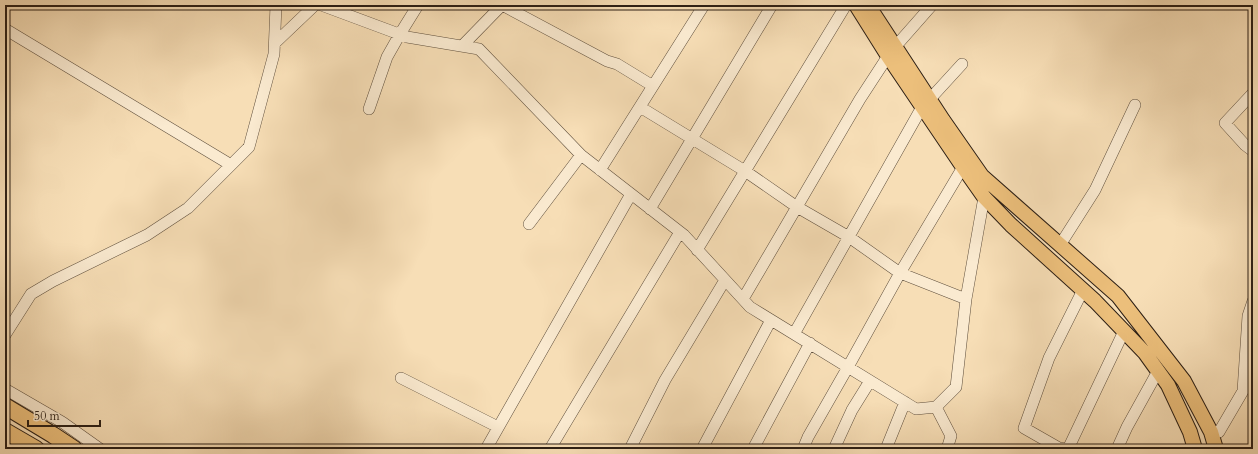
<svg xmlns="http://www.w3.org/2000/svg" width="1258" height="454" viewBox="0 0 1258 454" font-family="Cardo,serif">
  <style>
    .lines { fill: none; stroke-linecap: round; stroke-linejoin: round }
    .minor-casing { stroke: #5f4f3d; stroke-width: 12 }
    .major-casing { stroke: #2c1f15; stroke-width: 16 }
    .highway-casing { stroke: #2c1f15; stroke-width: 18 }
    .minor { stroke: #faead0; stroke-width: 11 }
    .major { stroke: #ecbf7b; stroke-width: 14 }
    .highway { stroke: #ecbf7b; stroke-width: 16 }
  </style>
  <rect width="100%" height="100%" fill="#f7deb6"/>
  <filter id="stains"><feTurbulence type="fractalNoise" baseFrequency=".005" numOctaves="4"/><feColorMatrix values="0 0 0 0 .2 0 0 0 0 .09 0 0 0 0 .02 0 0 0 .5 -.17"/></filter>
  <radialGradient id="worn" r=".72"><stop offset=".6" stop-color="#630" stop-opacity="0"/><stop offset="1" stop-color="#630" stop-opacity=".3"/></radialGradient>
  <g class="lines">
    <g class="minor-casing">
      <path id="minor" d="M321 5 407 37 479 49 581 155 684 235 750 307 916 409 936 407 956 387 966 299 984 197
        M502 5 607 61 617 64 653 86
        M5 29 231 165
        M275 43 315 5
        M462 46 502 5
        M895 47 932 5
        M1253 93 1225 123 1245 145 1253 151
        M930 99 962 64
        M640 107 745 171 797 207 849 237 900 273 966 299
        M369 109 387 57 400 34 418 5
        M600 170 704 5
        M650 209 772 5
        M529 224 581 155
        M1060 245 1095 190 1135 105
        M697 250 846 5
        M743 299 860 99 888 56
        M794 334 922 107
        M5 335 31 294 53 281 147 235 188 208 249 147 274 54 276 5
        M401 378 498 427
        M5 389 62 422 100 449
        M936 407 951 436 947 449
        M1211 432H1219L1243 391 1248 316 1253 301
        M486 449 631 194
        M550 449 680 232
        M630 449 665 380 725 280
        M702 449 771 320
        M753 449 810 343
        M803 449 808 437 848 367 900 273 963 167
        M834 449 852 410 870 381
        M886 449 905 402
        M1066 449 1059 448 1024 428 1049 358 1083 290
        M1068 449 1124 331
        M1117 449 1127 427 1158 371"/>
    </g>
    <g class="major-casing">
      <path id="major" d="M856 5 888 56 963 167 984 197 1011 225 1095 301 1145 353 1168 385 1190 432 1195 449
        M868 5 943 120 982 176 1118 296 1184 381 1211 432 1216 449"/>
    </g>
    <g class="highway-casing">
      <path id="highway" d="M5 406 53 435 74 449
        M5 431 36 449"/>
    </g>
    <use href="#minor" class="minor"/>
    <use href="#major" class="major"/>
    <use href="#highway" class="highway"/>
  </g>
  <rect width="1258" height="454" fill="none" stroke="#f7deb6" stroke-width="20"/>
  <rect x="6" y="6" width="1246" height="442" fill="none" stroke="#2c1f15" stroke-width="2"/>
  <rect x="10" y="10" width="1238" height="434" fill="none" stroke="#2c1f15"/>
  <path d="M28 420v6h72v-6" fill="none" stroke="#2c1f15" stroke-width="2"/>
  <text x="34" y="420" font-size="12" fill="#2c1f15" stroke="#faead0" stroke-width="3" paint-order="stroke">50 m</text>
  <rect width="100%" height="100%" filter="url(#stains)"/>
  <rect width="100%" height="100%" fill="url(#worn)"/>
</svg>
